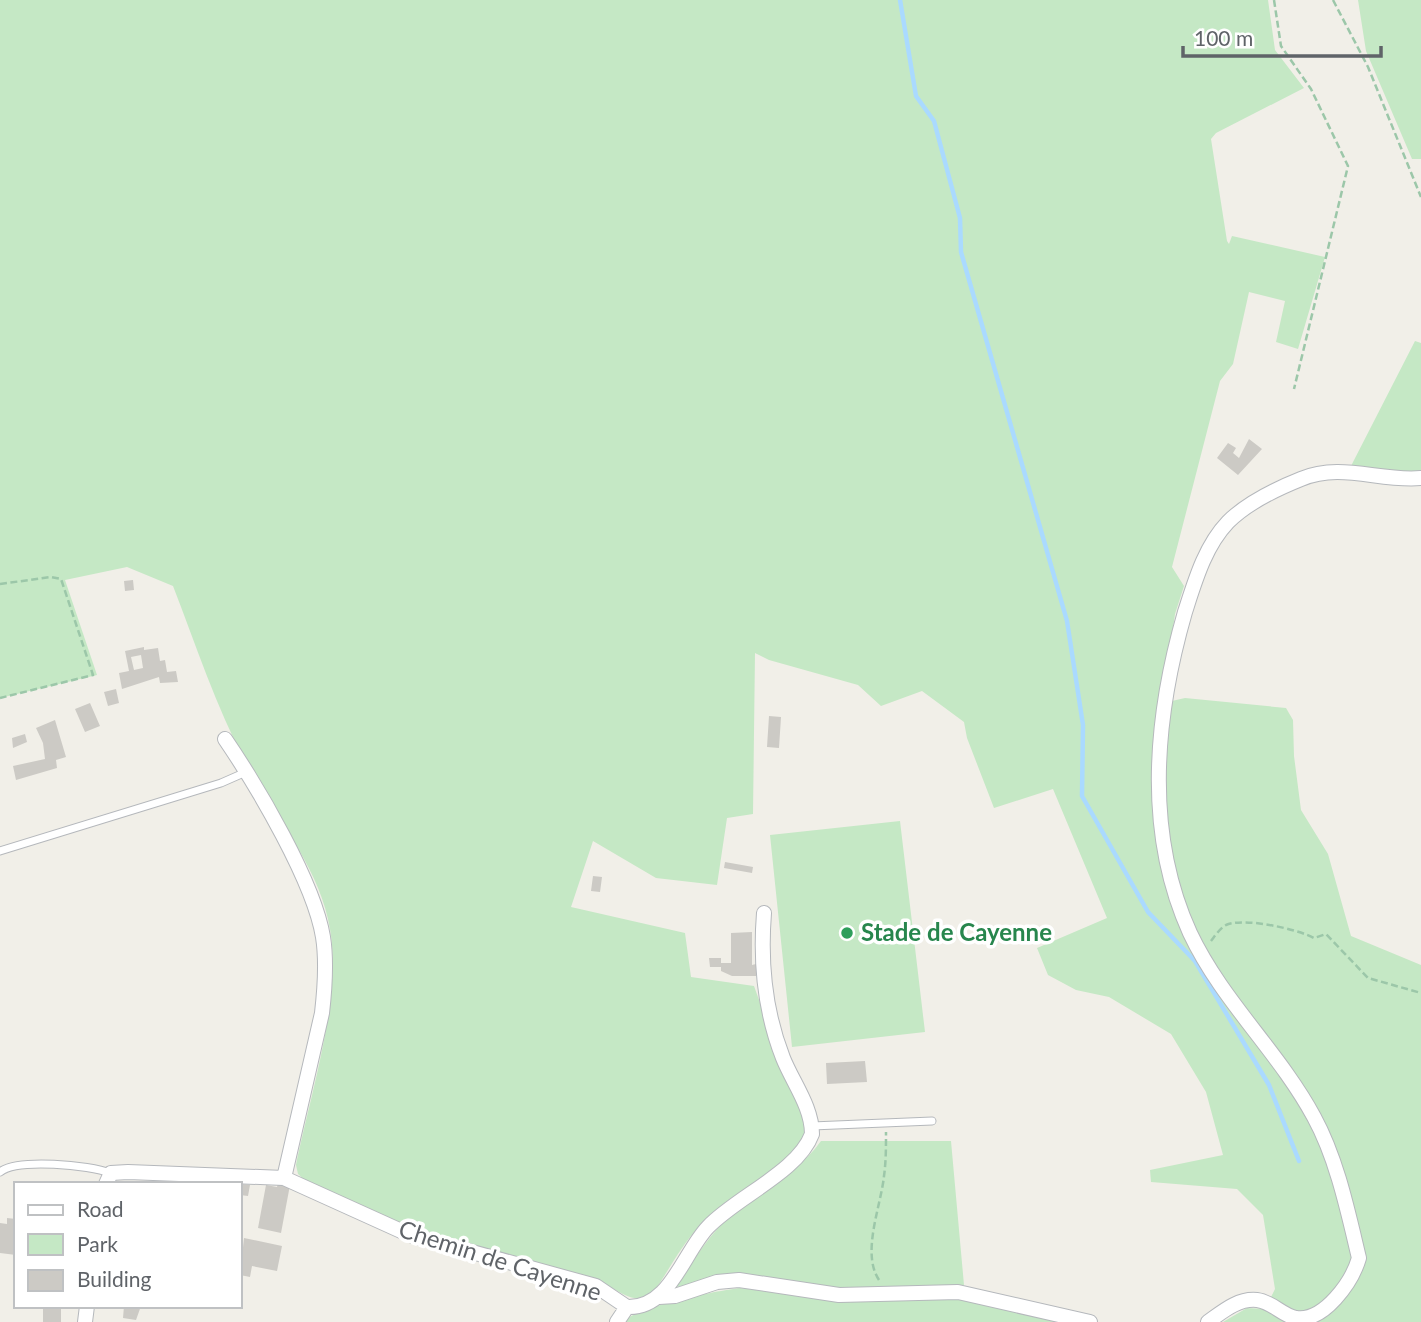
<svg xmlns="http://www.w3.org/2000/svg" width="1421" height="1322" viewBox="0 0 1421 1322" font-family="Lato,sans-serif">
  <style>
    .green { fill: #c5e8c5 }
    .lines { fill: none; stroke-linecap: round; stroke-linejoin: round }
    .stream { stroke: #aadaff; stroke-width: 4.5 }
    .building { fill: #cccac5; fill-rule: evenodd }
    .service-casing { stroke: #b5b8bc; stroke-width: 9 }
    .minor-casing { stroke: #b5b8bc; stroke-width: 16 }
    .path { stroke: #9cc7a9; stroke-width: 2.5; stroke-dasharray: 7 3.5; stroke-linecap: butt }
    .service { stroke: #fff; stroke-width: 7 }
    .minor { stroke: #fff; stroke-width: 14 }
    .leisure-dot { fill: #2e9e5b; stroke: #fff; stroke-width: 2.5 }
    .labels { text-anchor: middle; stroke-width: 7; stroke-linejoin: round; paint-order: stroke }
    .leisure-label { font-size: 24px; font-weight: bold; fill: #27864d; stroke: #fff; text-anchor: start }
    .street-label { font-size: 24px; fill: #5f6368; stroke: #fff }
  </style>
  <rect width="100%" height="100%" fill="#f1efe8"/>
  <path class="green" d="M0 0H1268L1275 50 1304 88 1216 133 1211 139 1227 241 1229 244 1232 236 1325 257 1298 349 1276 342 1285 301 1249 292 1233 364 1220 381 1172 567 1184 586 1175 614 1163 703 1185 698 1286 708 1293 720 1294 756 1301 810 1328 854 1351 936 1421 965V1322H1223L1247 1308 1265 1309 1275 1289 1263 1215 1237 1189 1151 1182 1150 1170 1223 1155 1206 1092 1171 1034 1109 997 1076 990 1048 975 1037 948 1107 918 1053 789 994 808 967 738 964 722 922 691 881 706 858 685 769 660 755 653 753 814 727 818 717 885 656 878 593 841 571 907 685 933 691 977 754 986 794 1097C802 1110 811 1127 803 1142 792 1163 721 1203 699 1227 681 1245 668 1272 653 1293 637 1303 628 1297 612 1288L409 1228 309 1184 298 1174 296 1165C310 1096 342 997 330 929 320 867 274 817 246 763 216 707 196 645 173 586L127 567 65 580 97 675 0 698Z
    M1358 0H1421V159H1412L1366 51Z
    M1415 341 1421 343V474L1398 475 1351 466Z
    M900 821 925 1032 792 1047 770 835Z
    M821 1141H951L964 1285 842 1289 715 1279 678 1287 675 1285C696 1257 714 1228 741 1205 768 1183 800 1171 821 1141Z
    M740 1288 842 1301 963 1299 1069 1322H623C639 1306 715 1291 740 1288Z"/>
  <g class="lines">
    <path class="stream" d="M900 0 916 96 934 121 960 218 961 252 1067 621 1083 725 1082 796 1148 912 1195 961 1269 1085 1299 1161"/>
  </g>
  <path class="building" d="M1249 439 1262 449 1238 475 1217 458 1228 443 1236 448 1233 453 1239 458Z
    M133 580 134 590 125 591 124 581Z
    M144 647V650L158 648 160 661 165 660 167 672 176 671 178 682 160 683 159 677 122 689 119 673 129 671 125 651ZM141 655 143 668 134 670 131 657Z
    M116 689 119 703 108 706 104 692Z
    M90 703 100 726 85 732 75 709Z
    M769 716 781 717 779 748 767 747Z
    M55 720 66 757 56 760 57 768 16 780 13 766 45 759 43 743 36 728Z
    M25 734 27 742 13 748 12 738Z
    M725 862 753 867 752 873 724 868Z
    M593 876 602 877 600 892 591 891Z
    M752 932V965L756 964V976H732L721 971V967H710L709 958H721V963H731V933Z
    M865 1061 867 1082 827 1084 826 1063Z
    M278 1183 290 1185 281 1233 258 1228 266 1185 277 1187Z
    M240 1184 250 1185 248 1196 240 1195Z
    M7 1218 16 1219V1255L0 1253V1223L7 1224Z
    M244 1238 282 1246 277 1271 252 1266 250 1277 240 1275Z
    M43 1306H61V1322H43Z
    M124 1306H141L136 1320 123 1318Z"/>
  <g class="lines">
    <g class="service-casing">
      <path id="service" d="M0 851 221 783 246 772
        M812 1126 932 1121
        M0 1172C17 1158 90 1165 110 1173"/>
    </g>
    <g class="minor-casing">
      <path id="minor" d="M225 739C257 786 314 882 323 937 327 962 325 987 322 1013L284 1178
        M106 1184 111 1173 128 1172 284 1178 410 1235 596 1286 627 1307C670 1309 683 1253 708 1227 736 1197 798 1172 812 1134 812 1107 793 1083 783 1058 765 1012 760 963 764 913
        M659 1297 675 1296 717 1282 739 1280 839 1295 958 1292 1090 1322
        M85 1322 87 1306
        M617 1322 627 1307
        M1208 1322C1222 1312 1238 1298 1257 1300 1273 1302 1281 1315 1296 1318 1324 1322 1352 1282 1359 1258 1348 1212 1337 1159 1314 1117 1279 1052 1222 1001 1190 933 1144 832 1155 716 1185 612 1195 581 1205 546 1228 522 1247 503 1276 489 1301 479 1341 462 1380 482 1421 478"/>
    </g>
    <path class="path" d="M1274 0 1281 46 1311 89 1348 166 1294 389
      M1333 0 1368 67 1421 197
      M0 584 51 577 61 579 93 675 0 698
      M1211 941C1215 936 1220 928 1226 925 1244 917 1297 929 1314 938L1326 934 1368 978 1421 993
      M879 1280C861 1253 881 1206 884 1176 886 1162 886 1147 886 1132"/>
    <use href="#service" class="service"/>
    <use href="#minor" class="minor"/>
  </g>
  <circle class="leisure-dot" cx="847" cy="933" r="7"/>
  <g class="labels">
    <g class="leisure-label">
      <text x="861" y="941">Stade de Cayenne</text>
    </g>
    <g class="street-label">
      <text transform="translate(500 1261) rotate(18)" y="8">Chemin de Cayenne</text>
    </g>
  </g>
  <rect x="14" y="1182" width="228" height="126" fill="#ffffff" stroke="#bfc1c3" stroke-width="2"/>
  <rect x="28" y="1205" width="35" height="10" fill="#ffffff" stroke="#bfc1c3" stroke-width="2"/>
  <text x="77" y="1217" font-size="21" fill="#5f6368">Road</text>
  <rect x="28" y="1234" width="35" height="21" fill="#c5e8c5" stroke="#bfc1c3" stroke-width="2"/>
  <text x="77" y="1252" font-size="21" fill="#5f6368">Park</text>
  <rect x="28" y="1270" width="35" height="21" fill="#cccac5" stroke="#bfc1c3" stroke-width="2"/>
  <text x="77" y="1287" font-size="21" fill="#5f6368">Building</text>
  <path d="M1183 46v10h198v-10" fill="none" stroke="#5f6368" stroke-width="3.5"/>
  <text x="1194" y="46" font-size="21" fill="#5f6368" stroke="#ffffff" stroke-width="5" paint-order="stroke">100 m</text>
</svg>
